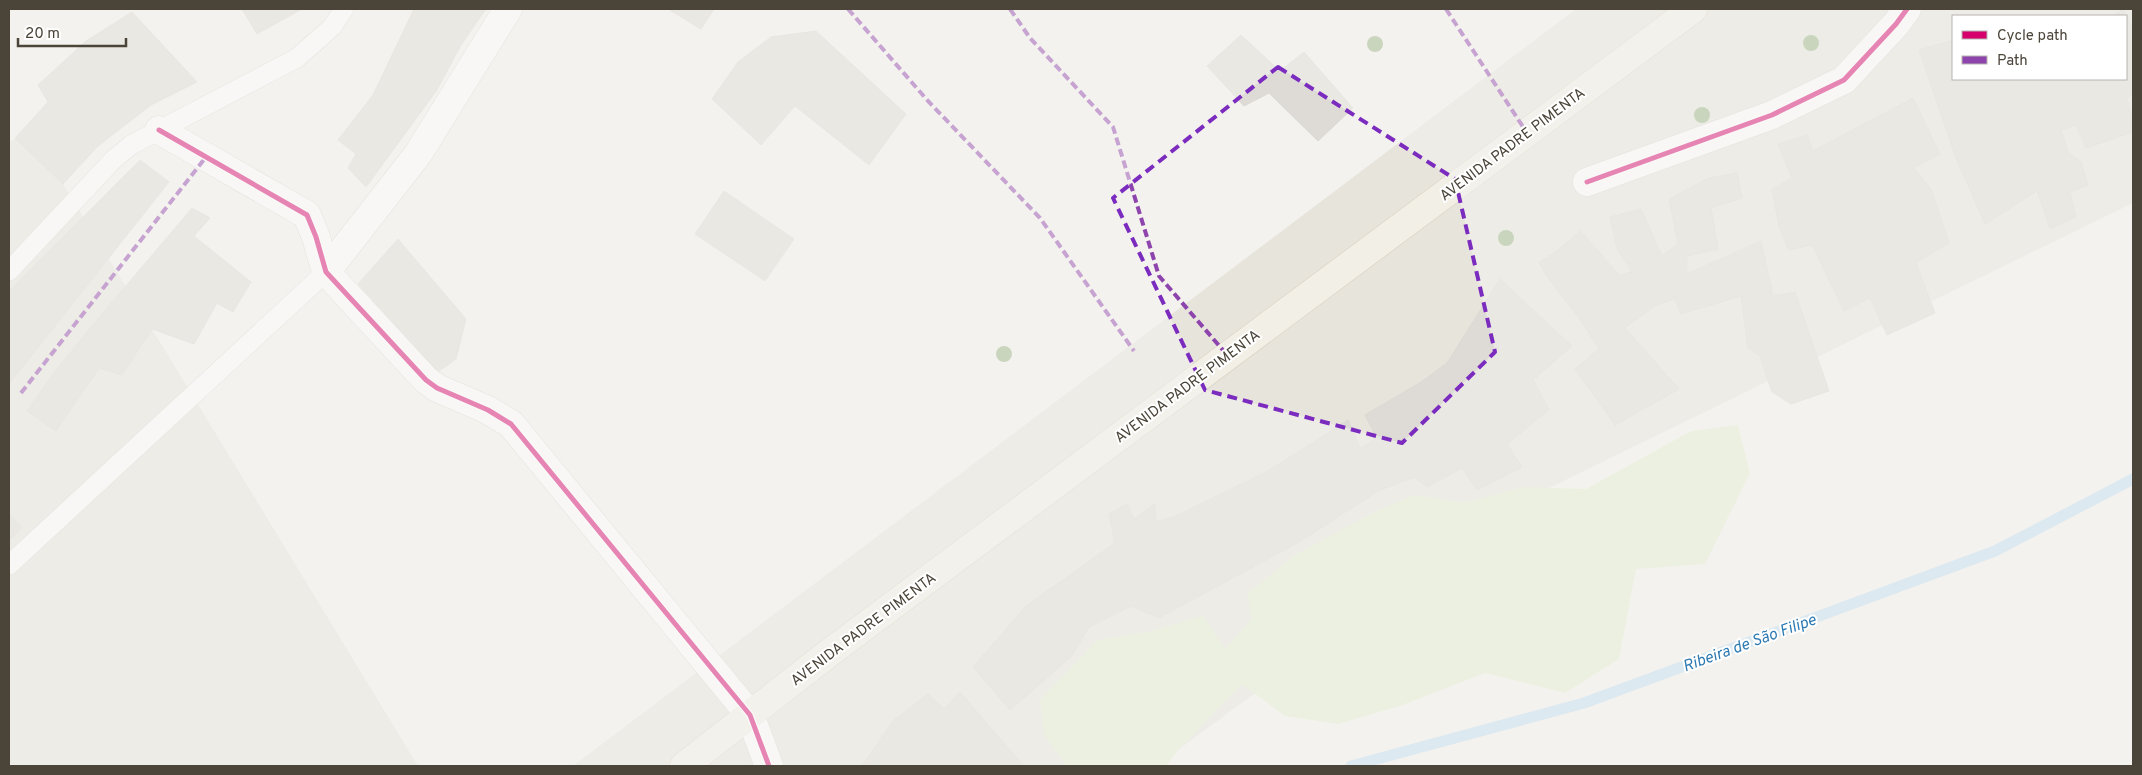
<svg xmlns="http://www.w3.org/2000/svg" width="2142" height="775" viewBox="0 0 2142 775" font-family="Overpass,sans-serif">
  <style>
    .residential { fill: #e7e4dc; fill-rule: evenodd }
    .green { fill: #e1eecf }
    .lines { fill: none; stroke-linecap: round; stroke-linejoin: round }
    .stream { stroke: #c0ddf1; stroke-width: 11 }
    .building { fill: #dedbd6; stroke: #dcd9d4 }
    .service-casing { stroke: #d2d0cb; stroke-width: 20 }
    .minor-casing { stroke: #d2d0cb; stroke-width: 29 }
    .primary-casing { stroke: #d6cebb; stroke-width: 29 }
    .service { stroke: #fdfdfc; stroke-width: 19 }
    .minor { stroke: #fdfdfc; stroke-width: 28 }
    .primary { stroke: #f2efe6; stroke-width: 28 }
    .quiet { stroke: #8e44ad; stroke-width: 4; stroke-dasharray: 8 4; stroke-linecap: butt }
    .cycleway-casing { stroke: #fff; stroke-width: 8 }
    .cycleway { stroke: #d6006c; stroke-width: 5 }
    .tree { fill: #96b382 }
    .marked { fill: none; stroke: #7b2cbf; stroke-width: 4; stroke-dasharray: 10 6; stroke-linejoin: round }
    .labels { text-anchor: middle; stroke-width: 4; stroke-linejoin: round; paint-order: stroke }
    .street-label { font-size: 15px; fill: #4b4439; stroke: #fff }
    .water-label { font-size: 16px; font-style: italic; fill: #2e7ab2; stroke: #fff }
  </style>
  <rect width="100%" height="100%" fill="#f4f2ee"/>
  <path class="residential" d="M1576 9H2133V203L1504 510 1156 766H573ZM1953 16H2126V79H1953Z
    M28 127 152 329 418 766H9V143Z"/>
  <path class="green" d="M1738 425 1750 473 1705 564 1636 569 1619 659 1565 693 1485 673 1400 706 1338 724 1285 716 1242 684 1179 749 1166 766H1067L1045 736 1040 700 1098 640 1148 632 1203 616 1225 649 1252 619 1247 594 1297 554 1373 513 1414 495 1464 503 1524 487 1586 489 1691 431Z"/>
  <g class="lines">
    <path class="stream" d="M1351 766 1584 703 1995 551 2133 479"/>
  </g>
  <path class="building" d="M242 9H302L257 34Z
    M414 9H486L461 45 437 90 366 187 348 168 356 154 338 140 373 95Z
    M668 9H714L701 29Z
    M2123 9 2133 28V94L2127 98 2133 123V132L2086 148 2076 125 2061 130 2068 152 2081 162 2088 185 2070 192 2076 217 2050 229 2037 191 1985 224 1956 158 1919 50 1953 40V79H1969V80L1973 79H2126V16H2113Z
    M132 12 197 82 151 105 98 146 63 184 15 138 48 102 38 85 86 41Z
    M816 31 906 114 869 165 795 106 761 145 712 99 738 62 771 37Z
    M1241 35 1280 71 1304 52 1353 108 1318 141 1269 93 1244 106 1207 66Z
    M1913 98 1940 154 1914 168 1931 189 1949 243 1916 263 1935 313 1887 335 1870 298 1844 311 1812 245 1789 250 1779 227 1772 189 1792 178 1778 144 1807 135 1813 151Z
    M140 160 169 182 9 384V291Z
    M1737 173 1742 198 1711 208 1718 249 1687 256V274L1761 241 1773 296 1795 292 1829 391 1791 404 1772 392 1760 356 1748 348 1741 296 1681 314 1675 299 1656 305 1625 328 1679 389 1615 425 1575 369 1599 349 1580 319 1546 275 1539 262 1554 253 1581 231 1619 275 1632 272 1617 249 1610 217 1641 209 1662 256 1678 244 1669 199 1709 178Z
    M724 191 794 239 765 281 695 234Z
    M192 208 210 218 194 236 251 282 233 312 217 303 194 344 152 329 122 375 99 368 56 431 27 411 53 374 91 327Z
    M398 239 466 319 456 359 438 372 358 284Z
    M1500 279 1572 346 1533 380 1549 410 1507 444 1522 467 1477 490 1462 468 1427 487 1414 477 1378 491 1301 541 1159 618 1131 606 1089 627 1071 657 1010 710 973 667 1026 606 1115 543 1109 514 1127 504 1134 519 1155 503 1156 522 1176 516 1268 471 1348 420 1360 448 1377 438 1365 415 1421 382 1447 363Z
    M9 514 22 527 9 541Z
    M960 692 1024 766H862L893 721 928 694 944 709Z"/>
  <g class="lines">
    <g class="service-casing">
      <path id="service" d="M9 271 113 160 131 145 297 58 332 27 344 9
        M9 565 326 272"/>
    </g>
    <g class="minor-casing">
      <path id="minor" d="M159 130 307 215 316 237 326 272 426 380 437 388 488 410 511 424 750 715 769 766
        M1587 182 1772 115 1844 80 1896 24 1907 9
        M326 272 418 154 508 9"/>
    </g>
    <g class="primary-casing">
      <path id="primary" d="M684 766 829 653 1693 9"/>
    </g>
    <use href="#service" class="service"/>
    <use href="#minor" class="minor"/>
    <use href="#primary" class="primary"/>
    <path class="quiet" d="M848 9 928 101 1040 218 1134 351
      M1010 9 1030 38 1113 127 1159 276 1228 356
      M1446 9 1527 133
      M21 393 206 157"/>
    <g class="cycleway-casing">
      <path id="cycleway" d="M159 130 307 215 316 237 326 272 426 380 437 388 488 410 511 424 750 715 769 766
        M1587 182 1772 115 1844 80 1896 24 1907 9"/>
    </g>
    <use href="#cycleway" class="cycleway"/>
  </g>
  <g class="tree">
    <circle cx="1811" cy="43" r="8"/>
    <circle cx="1375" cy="44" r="8"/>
    <circle cx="1702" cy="115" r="8"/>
    <circle cx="1506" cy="238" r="8"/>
    <circle cx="1004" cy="354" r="8"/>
  </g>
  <path d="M0 0H2142V775H0ZM1278 67 1455 179 1495 352 1402 443 1205 390 1113 198Z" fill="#f4f2ee" fill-opacity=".55" fill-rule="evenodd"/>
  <path class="marked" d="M1278 67 1455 179 1495 352 1402 443 1205 390 1113 198Z"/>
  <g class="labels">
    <g class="street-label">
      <text transform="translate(1512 144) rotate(-37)" y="5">AVENIDA PADRE PIMENTA</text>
      <text transform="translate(1187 386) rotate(-37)" y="5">AVENIDA PADRE PIMENTA</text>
      <text transform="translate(863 629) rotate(-37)" y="5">AVENIDA PADRE PIMENTA</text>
    </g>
    <g class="water-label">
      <text transform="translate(1749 642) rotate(-20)" y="6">Ribeira de São Filipe</text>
    </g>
  </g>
  <rect width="2142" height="775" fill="none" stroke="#4b4439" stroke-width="20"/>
  <rect x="1952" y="15" width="175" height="65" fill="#ffffff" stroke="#b7b4b0"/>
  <rect x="1962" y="31" width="25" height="8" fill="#d6006c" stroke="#b7b4b0"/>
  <text x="1997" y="40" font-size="15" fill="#4b4439">Cycle path</text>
  <rect x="1962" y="56" width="25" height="8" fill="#8e44ad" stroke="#b7b4b0"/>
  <text x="1997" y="65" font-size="15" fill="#4b4439">Path</text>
  <path d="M18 38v8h108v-8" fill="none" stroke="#4b4439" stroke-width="2.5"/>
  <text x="25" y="38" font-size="15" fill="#4b4439" stroke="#ffffff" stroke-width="4" paint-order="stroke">20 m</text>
</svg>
